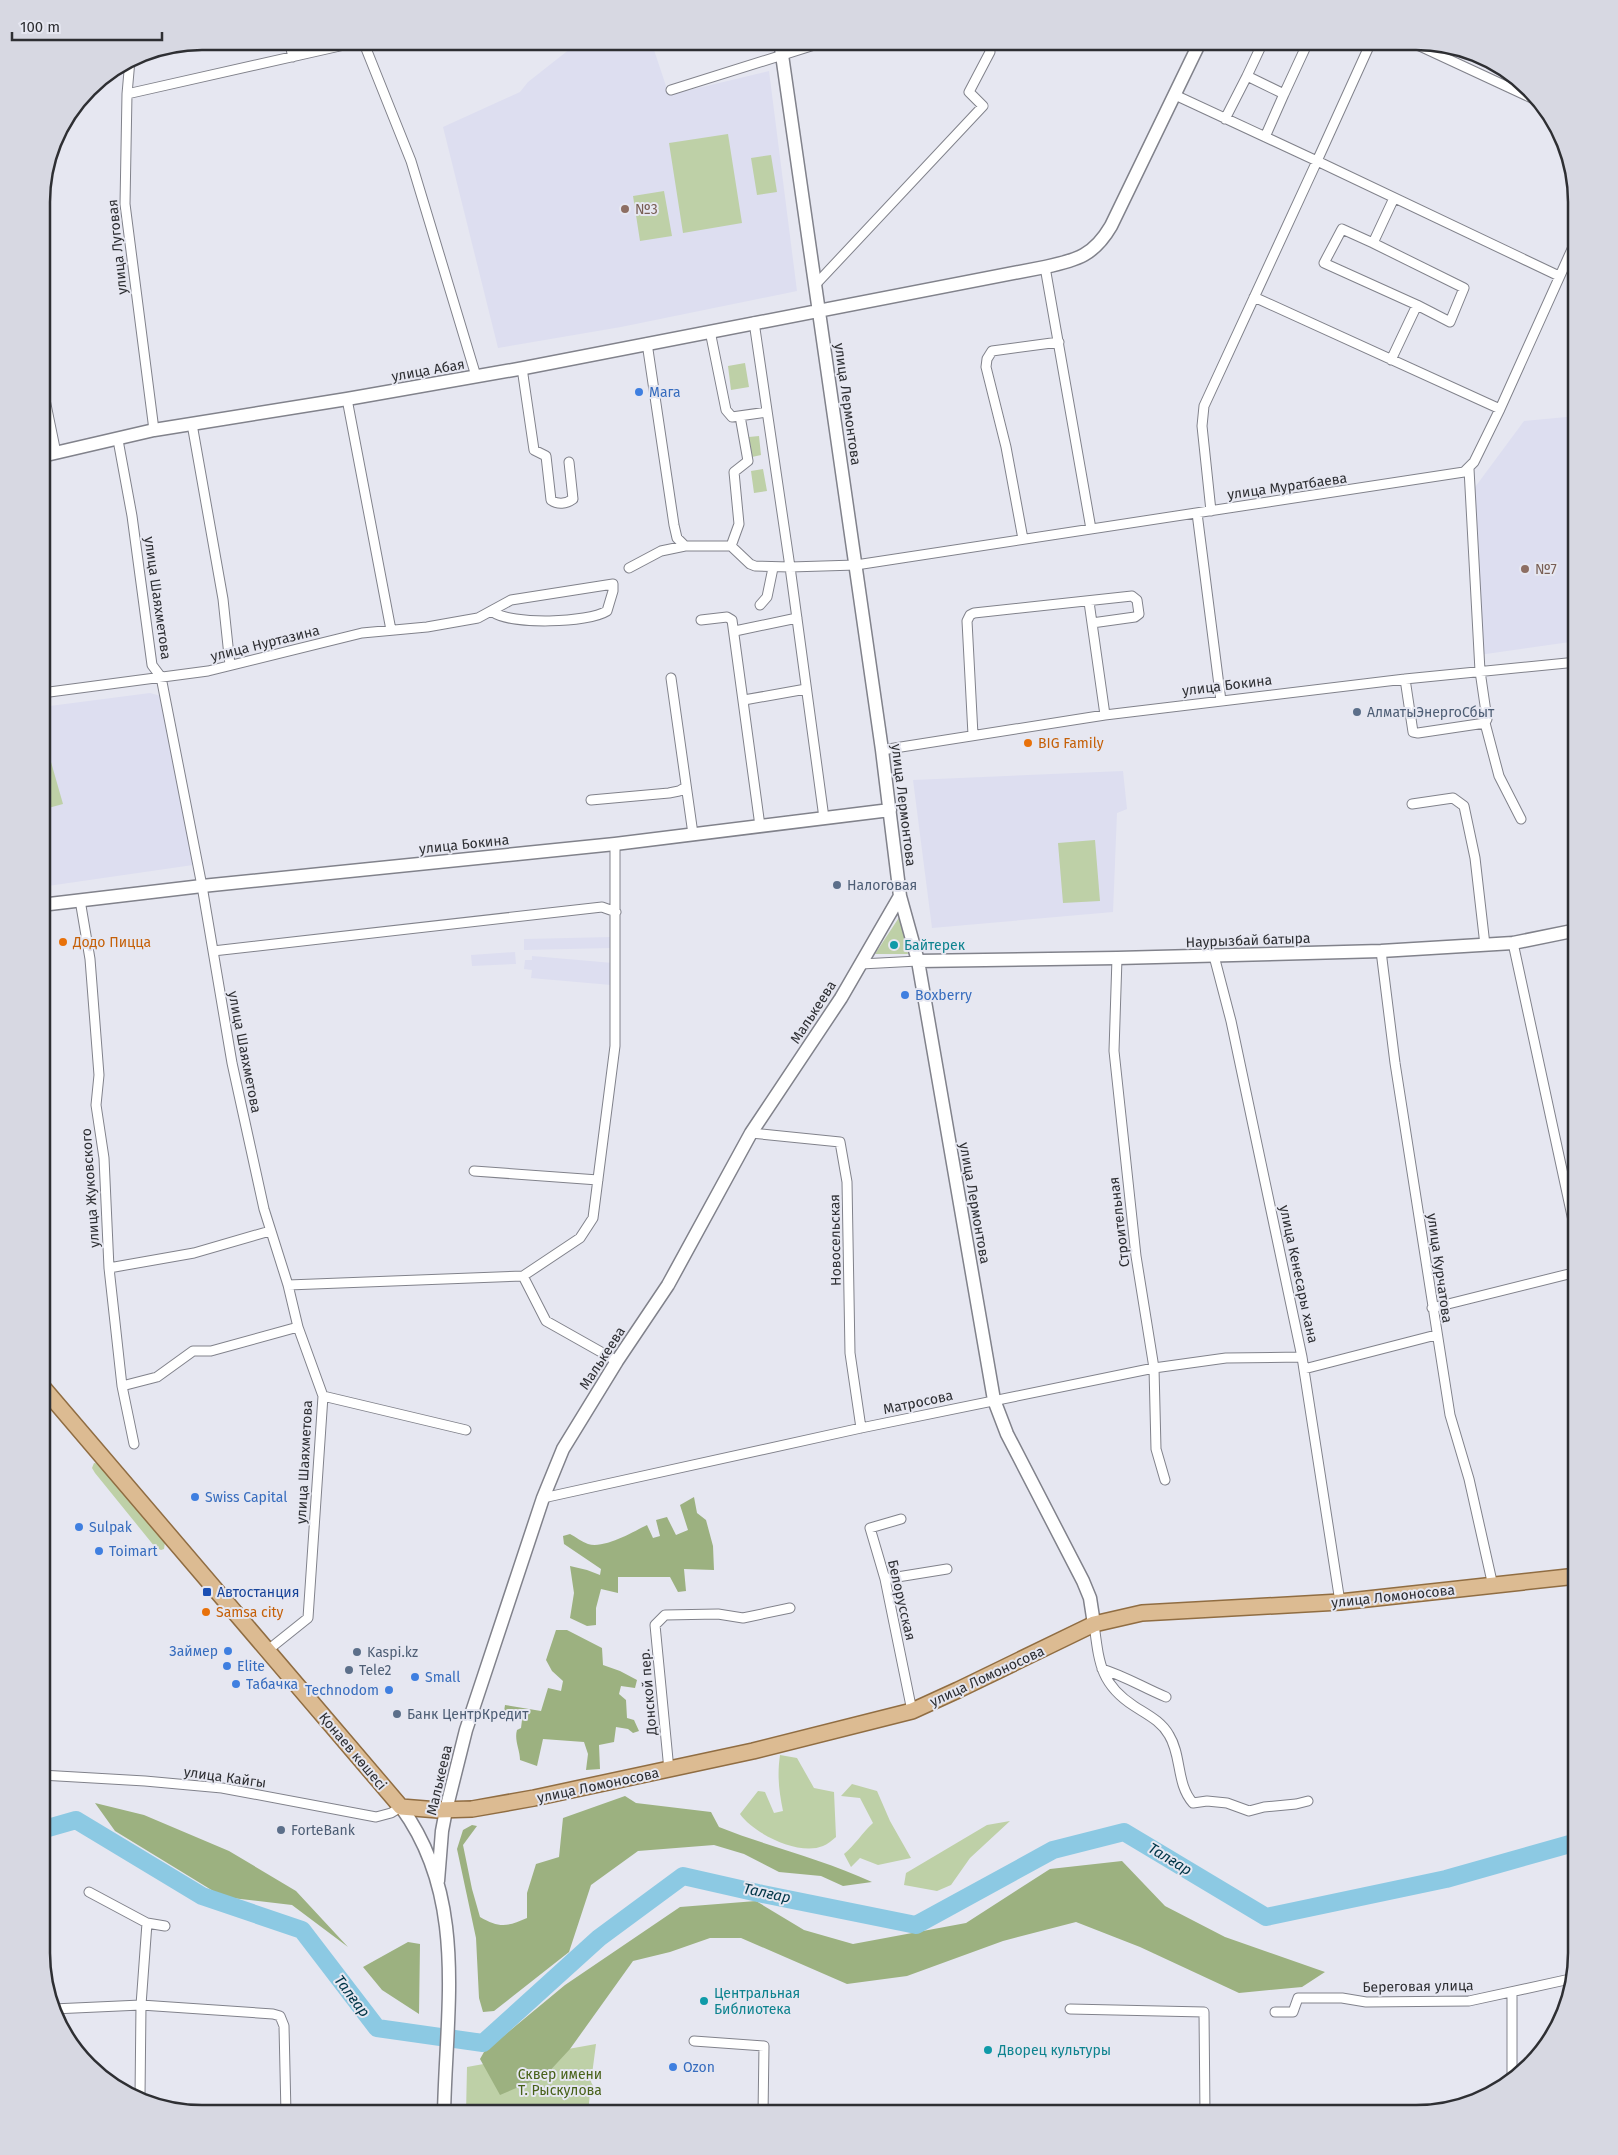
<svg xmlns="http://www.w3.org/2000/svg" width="1618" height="2155" viewBox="0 0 1618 2155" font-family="'Fira Sans',sans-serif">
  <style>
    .built { fill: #dddef0 }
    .green { fill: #bed0a7 }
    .forest { fill: #9cb180 }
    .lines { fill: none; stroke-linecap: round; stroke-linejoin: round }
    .river { stroke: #8cc9e3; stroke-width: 18 }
    .street-casing { stroke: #81828b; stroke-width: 11 }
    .secondary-casing { stroke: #81828b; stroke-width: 15 }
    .primary-casing { stroke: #906d42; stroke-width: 18 }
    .street { stroke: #fff; stroke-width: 9 }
    .secondary { stroke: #fff; stroke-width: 12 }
    .primary { stroke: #dcbb92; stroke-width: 15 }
    .education-dot { fill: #8d6e63; stroke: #e6e7f1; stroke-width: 2 }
    .shop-dot { fill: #3f7fe0; stroke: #e6e7f1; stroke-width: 2 }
    .service-dot { fill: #5c6f8a; stroke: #e6e7f1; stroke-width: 2 }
    .food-dot { fill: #e8710a; stroke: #e6e7f1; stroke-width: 2 }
    .culture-dot { fill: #0f9aa8; stroke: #e6e7f1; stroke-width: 2 }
    .transit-dot { fill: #1a4fb4; stroke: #e6e7f1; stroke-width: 2 }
    .labels { text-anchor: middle; stroke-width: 4; stroke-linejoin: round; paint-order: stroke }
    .education-label { font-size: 14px; fill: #785e54; stroke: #e6e7f1; text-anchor: start }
    .street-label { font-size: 14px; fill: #2e2f33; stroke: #e6e7f1 }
    .shop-label { font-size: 14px; fill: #366cbe; stroke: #e6e7f1; text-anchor: start }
    .service-label { font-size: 14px; fill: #4e5e75; stroke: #e6e7f1; text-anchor: start }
    .food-label { font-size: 14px; fill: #c56008; stroke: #e6e7f1; text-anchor: start }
    .culture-label { font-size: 14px; fill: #0d838f; stroke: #e6e7f1; text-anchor: start }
    .transit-label { font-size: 14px; fill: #164399; stroke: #e6e7f1; text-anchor: start }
    .park-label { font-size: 14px; fill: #486119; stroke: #e6e7f1 }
    .water-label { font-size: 15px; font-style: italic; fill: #003648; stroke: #e6e7f1 }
    .rim { fill: none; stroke: #2e2f33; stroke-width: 2.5 }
  </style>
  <rect width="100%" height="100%" fill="#e6e7f1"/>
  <path class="built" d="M580 41H651L669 95 769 71 797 291 621 327 498 348 443 127 520 92 528 82Z
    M1577 416V641L1479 655 1467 498 1524 421Z
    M150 693 161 696 193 865 41 887 42 707Z
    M1123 771 1127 809 1117 813 1113 912 932 928 913 780Z
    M612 937V948L524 950V939Z
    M515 952 516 964 472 966 471 955Z
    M532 956 613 963 611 985 531 978 532 970 524 969 525 960H532Z"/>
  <path class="green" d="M728 134 742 223 683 233 669 143Z
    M771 155 777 192 757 195 751 158Z
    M664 191 672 236 640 241 633 196Z
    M745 363 749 387 731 390 728 366Z
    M759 436 761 455 752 457 749 437Z
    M763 469 767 491 754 493 751 471Z
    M49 755 63 804 41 810V757Z
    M1095 840 1100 901 1063 903 1058 843Z
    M900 916 908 954H875Z
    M94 1463 100 1464 165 1542 164 1549 161 1550 155 1547 95 1473 92 1468Z
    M780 1755 797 1758 814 1788 834 1792 836 1837C832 1840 828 1844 823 1846 799 1856 754 1834 740 1814L758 1791 765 1792 774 1813 783 1811C779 1791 777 1776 780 1755Z
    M852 1784 877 1791 890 1821 911 1858 878 1865 860 1858 851 1867 844 1854C855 1845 862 1833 873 1823L860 1798 841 1796Z
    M1010 1821 970 1858 951 1885 937 1891 904 1885 906 1873 987 1825Z
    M596 2044 591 2082 595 2089 590 2092 588 2114H466L467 2067Z"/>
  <path class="forest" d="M694 1497 697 1513 706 1520 713 1546 714 1570 684 1569 686 1591 678 1592 670 1577H618V1593L601 1589 596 1608V1625L587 1626 570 1618 574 1593 570 1566 587 1570 600 1575 601 1569 564 1544 563 1536 570 1534C576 1537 582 1542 588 1544 604 1549 633 1532 647 1525L653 1538 660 1536 656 1520 667 1517 676 1535 688 1530 680 1505Z
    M556 1630H567L602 1648 603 1665 620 1671 637 1680 635 1688 621 1686 619 1694 626 1700 627 1718 634 1720 639 1731 633 1733 628 1729 616 1727 614 1742 599 1745 600 1769 586 1770 588 1754 584 1742 543 1739 537 1766 520 1760C520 1750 514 1740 517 1730L521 1728 522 1720 503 1718 505 1705 541 1711 548 1688 561 1691 563 1681 552 1671 546 1660Z
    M625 1796 636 1803 711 1812 719 1827C769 1847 823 1859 872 1882L843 1886 821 1876 779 1872 744 1854 714 1845 638 1851 591 1885 569 1952 494 2011 483 2012 479 1998 476 1938 457 1849 463 1830 472 1825 477 1826 463 1845 472 1889 480 1917C499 1928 507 1927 527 1918V1893L536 1864 559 1857 563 1818Z
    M95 1803 144 1815 229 1851 296 1891 348 1947 292 1905 223 1897 115 1831Z
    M1122 1861 1165 1906 1225 1937 1325 1972 1302 1987 1239 1993 1140 1947 1076 1922 1003 1941 907 1976 847 1984 741 1938H710L670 1952 633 1961 570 2049 545 2076 500 2095 480 2059 484 2052 565 1985 680 1907 756 1901 804 1930 853 1944 966 1923 1050 1869Z
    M408 1942 420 1944 419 2014 382 1990 363 1967Z"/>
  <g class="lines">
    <path class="river" d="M41 1830 76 1820 202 1896 302 1930 377 2028 483 2043 599 1938 683 1876 758 1893 916 1925 1053 1850 1124 1832 1266 1917 1446 1879 1577 1842"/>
    <g class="street-casing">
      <path id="street" d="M289 41 293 57
        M363 41 411 161 476 376
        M1263 42 1247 76 1284 94 1308 42
        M1371 42 1317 161 1559 276
        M1411 42 1536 100
        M130 60 127 94 125 204 154 430
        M671 90 827 41
        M127 94 362 41
        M1175 95 1317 161 1204 406 1202 426 1211 511
        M1225 119 1247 76
        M1265 137 1284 94
        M1373 243 1342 229 1324 263 1417 305
        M1045 267 1091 529
        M817 283 983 106 969 92 990 52 987 41
        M1254 297 1500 409
        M754 322 790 567 856 565 1464 472 1474 462 1500 409 1577 238
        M710 331 726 410 732 417 767 412
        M647 343 674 525 677 538 685 546
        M1391 360 1417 305 1450 322 1464 288 1373 243 1394 198
        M522 368 534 450 546 456 551 500C558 505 566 504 573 499L569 462
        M42 385 56 453
        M347 399 391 630
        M192 424 223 599 230 665
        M118 440 132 516 152 665 161 677 202 886 232 1063 264 1209 288 1285 298 1327 323 1396 308 1618 268 1650
        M1469 469 1480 671 1487 719 1485 723 1499 776 1521 819
        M1197 513 1221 701
        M1023 539 1006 447 986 367 987 359 992 351 1059 342
        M731 546 739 524 734 472 748 461 740 416
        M629 568 661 551 685 546H731L750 564 755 566 790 567 824 818
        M1089 602 1105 715
        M760 605 767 597 773 568
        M701 620 727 617 732 620 760 826
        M735 631 797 618
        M671 678 693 834
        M1405 679 1413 732 1418 733 1485 723
        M42 693 208 671 362 633 427 627 478 618 511 600 613 584V591L607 611C588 623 511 625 493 612
        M744 700 806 689
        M973 735 967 621 970 615 974 613 1132 596 1137 600 1139 614 1135 617 1092 623
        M882 750 1105 715 1405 679 1577 662
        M591 800 669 793 679 791 686 787
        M1412 804 1453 798 1464 806 1475 858 1485 945
        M80 900 90 959 99 1075 96 1105 104 1158 109 1268 122 1386 134 1444
        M1513 943 1577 1239
        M213 951 602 907 616 912
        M1381 951 1395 1063 1450 1415 1469 1479 1493 1586
        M1214 956 1231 1021 1302 1357 1340 1602
        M1117 958 1114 1051 1136 1256 1154 1368 1156 1449 1165 1480
        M861 964 918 961
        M751 1133 840 1142 847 1182 850 1353 861 1428
        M474 1171 598 1180
        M109 1268 194 1253 270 1231
        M523 1276 580 1238 593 1218 615 1046V844
        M288 1285 523 1276 546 1321 617 1361
        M1432 1308 1577 1272
        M1304 1369 1436 1335
        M122 1386 157 1377 193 1351H211L298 1327
        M323 1396 466 1430
        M543 1498 861 1428 1154 1368 1226 1358 1302 1357
        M901 1519 870 1528 885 1579 912 1711
        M885 1579 947 1569
        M1094 1624C1099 1662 1100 1684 1134 1706 1148 1715 1161 1721 1169 1735 1182 1756 1176 1784 1193 1803L1207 1801 1227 1803 1249 1811 1264 1807 1296 1804 1308 1801
        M1102 1669C1125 1676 1144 1688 1166 1697
        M669 1770 655 1625 665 1615 718 1614 743 1618 790 1608
        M41 1775 145 1781 222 1788 376 1817 391 1813 401 1807
        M1576 1814H1577
        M89 1892 147 1923 141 2005 140 2097
        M147 1923 165 1926
        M1512 1992V2080
        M53 2009 141 2005 273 2014 280 2016 284 2026 286 2114
        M1070 2009 1204 2012 1205 2114
        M1275 2012H1293L1298 1998H1342L1366 2002 1469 2001 1570 1979
        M694 2041 764 2046 763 2114"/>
    </g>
    <g class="secondary-casing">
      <path id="secondary" d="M780 41 882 750 900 896 918 961 994 1400 1007 1434 1083 1581 1090 1598 1094 1624
        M42 456 154 430 347 399 524 368 1045 267C1078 260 1094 255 1111 226L1200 42
        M41 905 202 886 615 844 890 810
        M918 961 1117 958 1381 951 1513 943 1577 930
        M401 1807C468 1898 446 2008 444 2114
        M438 1881 442 1831 446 1810 466 1730 543 1498 563 1449 617 1361 668 1285 751 1133 841 998 900 896"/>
    </g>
    <g class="primary-casing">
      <path id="primary" d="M41 1385 401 1807 438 1810 472 1809 534 1798 753 1751 912 1711 958 1690 1094 1624 1142 1613 1340 1602 1577 1576"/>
    </g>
    <use href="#street" class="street"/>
    <use href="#secondary" class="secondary"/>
    <use href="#primary" class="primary"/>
  </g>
  <g class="education-dot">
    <circle cx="625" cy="209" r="5"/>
    <circle cx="1525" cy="569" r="5"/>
  </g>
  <g class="shop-dot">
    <circle cx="639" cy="392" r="5"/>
    <circle cx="905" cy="995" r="5"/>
    <circle cx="195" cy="1497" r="5"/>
    <circle cx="79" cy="1527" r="5"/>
    <circle cx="99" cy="1551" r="5"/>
    <circle cx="228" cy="1651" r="5"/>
    <circle cx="227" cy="1666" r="5"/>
    <circle cx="415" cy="1677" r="5"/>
    <circle cx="236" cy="1684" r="5"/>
    <circle cx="389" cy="1690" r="5"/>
    <circle cx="673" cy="2067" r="5"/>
  </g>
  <g class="service-dot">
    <circle cx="1357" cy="712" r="5"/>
    <circle cx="837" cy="885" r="5"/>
    <circle cx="357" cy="1652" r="5"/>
    <circle cx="349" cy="1670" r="5"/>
    <circle cx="397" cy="1714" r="5"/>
    <circle cx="281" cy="1830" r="5"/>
  </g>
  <g class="food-dot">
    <circle cx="1028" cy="743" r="5"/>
    <circle cx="63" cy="942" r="5"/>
    <circle cx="206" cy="1612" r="5"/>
  </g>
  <g class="culture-dot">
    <circle cx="894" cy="945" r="5"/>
    <circle cx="704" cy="2001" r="5"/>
    <circle cx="988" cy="2050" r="5"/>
  </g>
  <rect class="transit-dot" x="202" y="1587" width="10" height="10" rx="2.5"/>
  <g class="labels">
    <g class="education-label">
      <text x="635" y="214">№3</text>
      <text x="1535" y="574">№7</text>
    </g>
    <g class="street-label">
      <text transform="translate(117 247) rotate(-96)" y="5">улица Луговая</text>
      <text transform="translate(428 370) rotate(-10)" y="5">улица Абая</text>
      <text transform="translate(848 404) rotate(82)" y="5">улица Лермонтова</text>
      <text transform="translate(1287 486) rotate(-8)" y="5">улица Муратбаева</text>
      <text transform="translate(158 598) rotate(82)" y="5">улица Шаяхметова</text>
      <text transform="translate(265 643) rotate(-14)" y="5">улица Нуртазина</text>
      <text transform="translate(1227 685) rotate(-7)" y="5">улица Бокина</text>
      <text transform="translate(904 805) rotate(83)" y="5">улица Лермонтова</text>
      <text transform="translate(464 844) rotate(-6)" y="5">улица Бокина</text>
      <text transform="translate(1248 940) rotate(-2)" y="5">Наурызбай батыра</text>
      <text transform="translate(813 1012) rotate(-57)" y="5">Малькеева</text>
      <text transform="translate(245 1052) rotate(79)" y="5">улица Шаяхметова</text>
      <text transform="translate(90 1188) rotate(-94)" y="5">улица Жуковского</text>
      <text transform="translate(975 1203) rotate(80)" y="5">улица Лермонтова</text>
      <text transform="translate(1119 1222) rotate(-97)" y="5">Строительная</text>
      <text transform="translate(835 1240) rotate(-91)" y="5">Новосельская</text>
      <text transform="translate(1440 1268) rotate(82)" y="5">улица Курчатова</text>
      <text transform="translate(1299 1274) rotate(78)" y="5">улица Кенесары хана</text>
      <text transform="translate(602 1358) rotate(-57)" y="5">Малькеева</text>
      <text transform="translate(918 1402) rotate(-12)" y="5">Матросова</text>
      <text transform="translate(304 1462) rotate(-87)" y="5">улица Шаяхметова</text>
      <text transform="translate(1393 1596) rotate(-6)" y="5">улица Ломоносова</text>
      <text transform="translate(902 1600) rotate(77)" y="5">Белорусская</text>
      <text transform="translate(987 1676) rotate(-25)" y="5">улица Ломоносова</text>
      <text transform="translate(648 1692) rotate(-95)" y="5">Донской пер.</text>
      <text transform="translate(353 1751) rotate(50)" y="5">Қонаев көшесі</text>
      <text transform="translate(225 1777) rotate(8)" y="5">улица Кайгы</text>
      <text transform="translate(439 1780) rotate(-77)" y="5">Малькеева</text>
      <text transform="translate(598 1785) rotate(-12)" y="5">улица Ломоносова</text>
      <text transform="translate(1418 1986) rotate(-1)" y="5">Береговая улица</text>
    </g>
    <g class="shop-label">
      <text x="649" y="397">Мага</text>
      <text x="915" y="1000">Boxberry</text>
      <text x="205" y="1502">Swiss Capital</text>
      <text x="89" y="1532">Sulpak</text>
      <text x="109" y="1556">Toimart</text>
      <text x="218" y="1656" text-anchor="end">Займер</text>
      <text x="237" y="1671">Elite</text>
      <text x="425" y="1682">Small</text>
      <text x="246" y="1689">Табачка</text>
      <text x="379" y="1695" text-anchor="end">Technodom</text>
      <text x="683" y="2072">Ozon</text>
    </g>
    <g class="service-label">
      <text x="1367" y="717">АлматыЭнергоСбыт</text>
      <text x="847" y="890">Налоговая</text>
      <text x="367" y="1657">Kaspi.kz</text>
      <text x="359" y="1675">Tele2</text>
      <text x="407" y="1719">Банк ЦентрКредит</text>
      <text x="291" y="1835">ForteBank</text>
    </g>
    <g class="food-label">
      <text x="1038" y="748">BIG Family</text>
      <text x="73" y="947">Додо Пицца</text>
      <text x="216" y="1617">Samsa city</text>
    </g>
    <g class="culture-label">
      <text x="904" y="950">Байтерек</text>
      <text x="714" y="1998">Центральная<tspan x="714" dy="16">Библиотека</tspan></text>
      <text x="998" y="2055">Дворец культуры</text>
    </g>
    <g class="transit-label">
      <text x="217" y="1597">Автостанция</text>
    </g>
    <g class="park-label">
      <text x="560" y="2079">Сквер имени<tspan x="560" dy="16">Т. Рыскулова</tspan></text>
    </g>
    <g class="water-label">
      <text transform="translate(1170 1859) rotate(31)" y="5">Талғар</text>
      <text transform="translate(767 1893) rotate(12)" y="5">Талғар</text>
      <text transform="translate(352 1996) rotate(53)" y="5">Талғар</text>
    </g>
  </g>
  <path d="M0 0H1618V2155H0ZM202 50H1416A152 152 0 0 1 1568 202V1953A152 152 0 0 1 1416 2105H202A152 152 0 0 1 50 1953V202A152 152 0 0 1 202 50Z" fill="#d7d8e2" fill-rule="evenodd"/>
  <path class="rim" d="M202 50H1416A152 152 0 0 1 1568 202V1953A152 152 0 0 1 1416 2105H202A152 152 0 0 1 50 1953V202A152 152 0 0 1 202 50Z"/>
  <path d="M12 32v8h150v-8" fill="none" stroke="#2e2f33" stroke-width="2.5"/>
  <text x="20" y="32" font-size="15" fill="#2e2f33" stroke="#e6e7f1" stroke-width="4" paint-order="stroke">100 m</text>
</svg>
